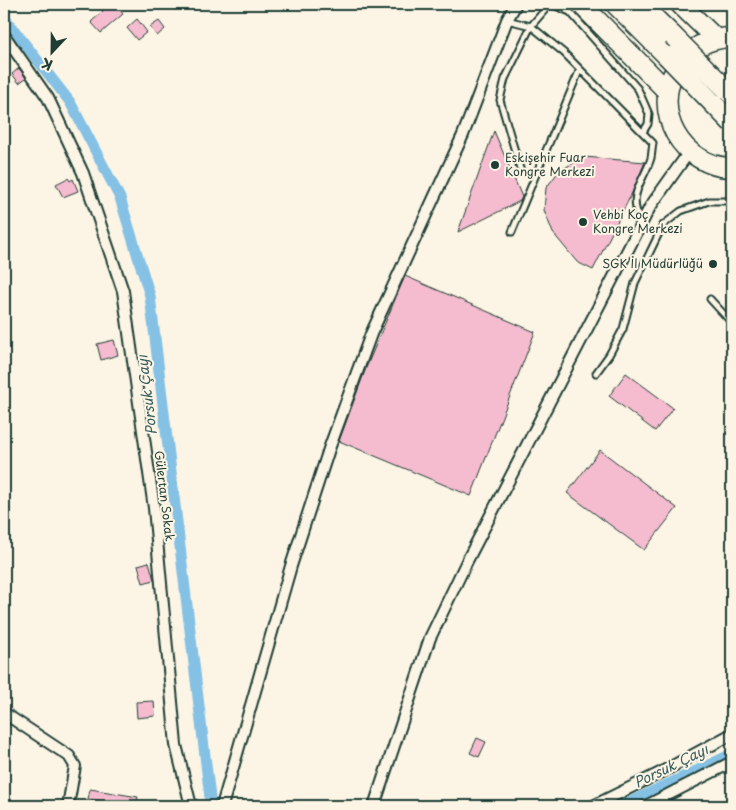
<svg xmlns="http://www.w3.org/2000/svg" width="736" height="810" viewBox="0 0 736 810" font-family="'Playpen Sans',sans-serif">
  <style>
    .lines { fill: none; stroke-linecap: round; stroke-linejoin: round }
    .canal { stroke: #84c1e4; stroke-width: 11 }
    .building { fill: #f5bcd0; stroke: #1f3d34 }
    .lane-casing { stroke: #1f3d34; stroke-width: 9 }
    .street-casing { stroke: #1f3d34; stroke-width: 14 }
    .highway-casing { stroke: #1f3d34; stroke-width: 22 }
    .lane { stroke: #fcf5e5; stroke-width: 5 }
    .street { stroke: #fcf5e5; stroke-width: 10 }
    .highway { stroke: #fcf5e5; stroke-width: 19 }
    .highway-bridge-casing { stroke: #1f3d34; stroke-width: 22; stroke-linecap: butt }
    .highway-bridge { stroke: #fcf5e5; stroke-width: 19 }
    .poi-dot { fill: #1f3d34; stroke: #fcf5e5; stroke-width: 2 }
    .labels { text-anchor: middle; stroke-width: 4; stroke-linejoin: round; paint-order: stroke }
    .poi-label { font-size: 12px; fill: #1f3d34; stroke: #fcf5e5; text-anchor: start }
    .street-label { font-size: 12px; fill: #1f3d34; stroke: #fcf5e5 }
    .water-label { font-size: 14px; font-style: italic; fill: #385e60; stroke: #fcf5e5 }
  </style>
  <rect width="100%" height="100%" fill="#fcf5e5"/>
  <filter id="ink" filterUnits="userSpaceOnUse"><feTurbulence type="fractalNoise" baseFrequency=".02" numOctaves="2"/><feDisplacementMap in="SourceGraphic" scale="10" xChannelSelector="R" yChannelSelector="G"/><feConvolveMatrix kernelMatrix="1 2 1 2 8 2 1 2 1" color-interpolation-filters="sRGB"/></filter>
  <g filter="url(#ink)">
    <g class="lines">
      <path class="canal" d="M4 17 70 102 120 198 150 296 211 806
        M622 806 732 754"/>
    </g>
    <path class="building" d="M105 4H115L123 14 101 33 91 22 103 11 100 8Z
      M137 19 147 32 137 40 127 28Z
      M159 21 165 29 157 36 150 27Z
      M19 68 26 78 19 83 12 74Z
      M494 131 522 197 520 201 458 232Z
      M584 157 645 162 631 195 593 270 577 262 553 233 544 210 546 188 559 171Z
      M68 178 70 181 73 179 78 191 63 197 56 184Z
      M405 276 535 332 471 496 339 441 366 368Z
      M114 340 118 355 101 360 97 344Z
      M626 373 673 408 655 431 609 396Z
      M600 450 677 508 644 550 567 493Z
      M149 562 154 580 143 583 138 565Z
      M154 701 155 716 137 718 136 702Z
      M477 738 486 742 479 757 470 753Z
      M90 789 138 797 136 806 88 799Z"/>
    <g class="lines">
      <g class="lane-casing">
        <path id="lane" d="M551 4 570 12 638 89 649 114 648 124 643 132
          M507 20 531 26 564 53 653 143C652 148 652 153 651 158 644 182 626 194 641 222
          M521 172 500 100 505 79 531 26 550 4
          M512 232 580 69
          M710 299 732 323
          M596 373 609 355 623 329 635 283 663 225 681 211 709 201H732"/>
      </g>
      <g class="street-casing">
        <path id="street" d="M4 35 48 98 83 173 123 291 154 508 176 745 191 806
          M4 713 69 756 75 766 68 806
          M222 806 291 566 329 449 371 334 463 135 507 20 516 4
          M374 806 430 638 467 561 650 207 689 152
          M593 806 660 773 732 734
          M646 806 732 762"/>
      </g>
      <g class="highway-casing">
        <path id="highway" d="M581 4 667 91
          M615 4 667 56
          M640 4 673 36
          M680 4 716 39
          M732 37C721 38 709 40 699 46 655 72 658 133 699 158 709 164 721 168 732 167"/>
      </g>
      <use href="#lane" class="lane"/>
      <use href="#street" class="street"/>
      <use href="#highway" class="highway"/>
      <g class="highway-bridge-casing">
        <path id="highway-bridge" d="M673 36 732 95
          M667 56 732 123"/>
      </g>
      <use href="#highway-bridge" class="highway-bridge"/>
    </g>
  </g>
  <g class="poi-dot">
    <circle cx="495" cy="165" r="5"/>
    <circle cx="583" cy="222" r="5"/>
    <circle cx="713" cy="264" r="5"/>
  </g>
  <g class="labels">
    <g class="poi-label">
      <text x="505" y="162">Eskişehir Fuar<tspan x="505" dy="14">Kongre Merkezi</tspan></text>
      <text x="593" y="219">Vehbi Koç<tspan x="593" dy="14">Kongre Merkezi</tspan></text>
      <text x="703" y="268" text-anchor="end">SGK İl Müdürlüğü</text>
    </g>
    <g class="street-label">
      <text transform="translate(164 496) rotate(83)" y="4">Gülertan Sokak</text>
    </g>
    <g class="water-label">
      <text transform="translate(147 395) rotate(-97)" y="5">Porsuk Çayı</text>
      <text transform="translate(671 766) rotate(-26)" y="5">Porsuk Çayı</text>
    </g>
  </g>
  <rect width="736" height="810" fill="none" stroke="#fcf5e5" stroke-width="20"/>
  <rect x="10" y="10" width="716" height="790" fill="none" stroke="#1f3d34" stroke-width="2" filter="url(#ink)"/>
  <g transform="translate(52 52) rotate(202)" stroke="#fcf5e5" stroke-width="4" paint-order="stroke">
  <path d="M0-4L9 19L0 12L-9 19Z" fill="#1f3d34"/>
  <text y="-8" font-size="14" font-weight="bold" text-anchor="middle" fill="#1f3d34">K</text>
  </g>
</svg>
